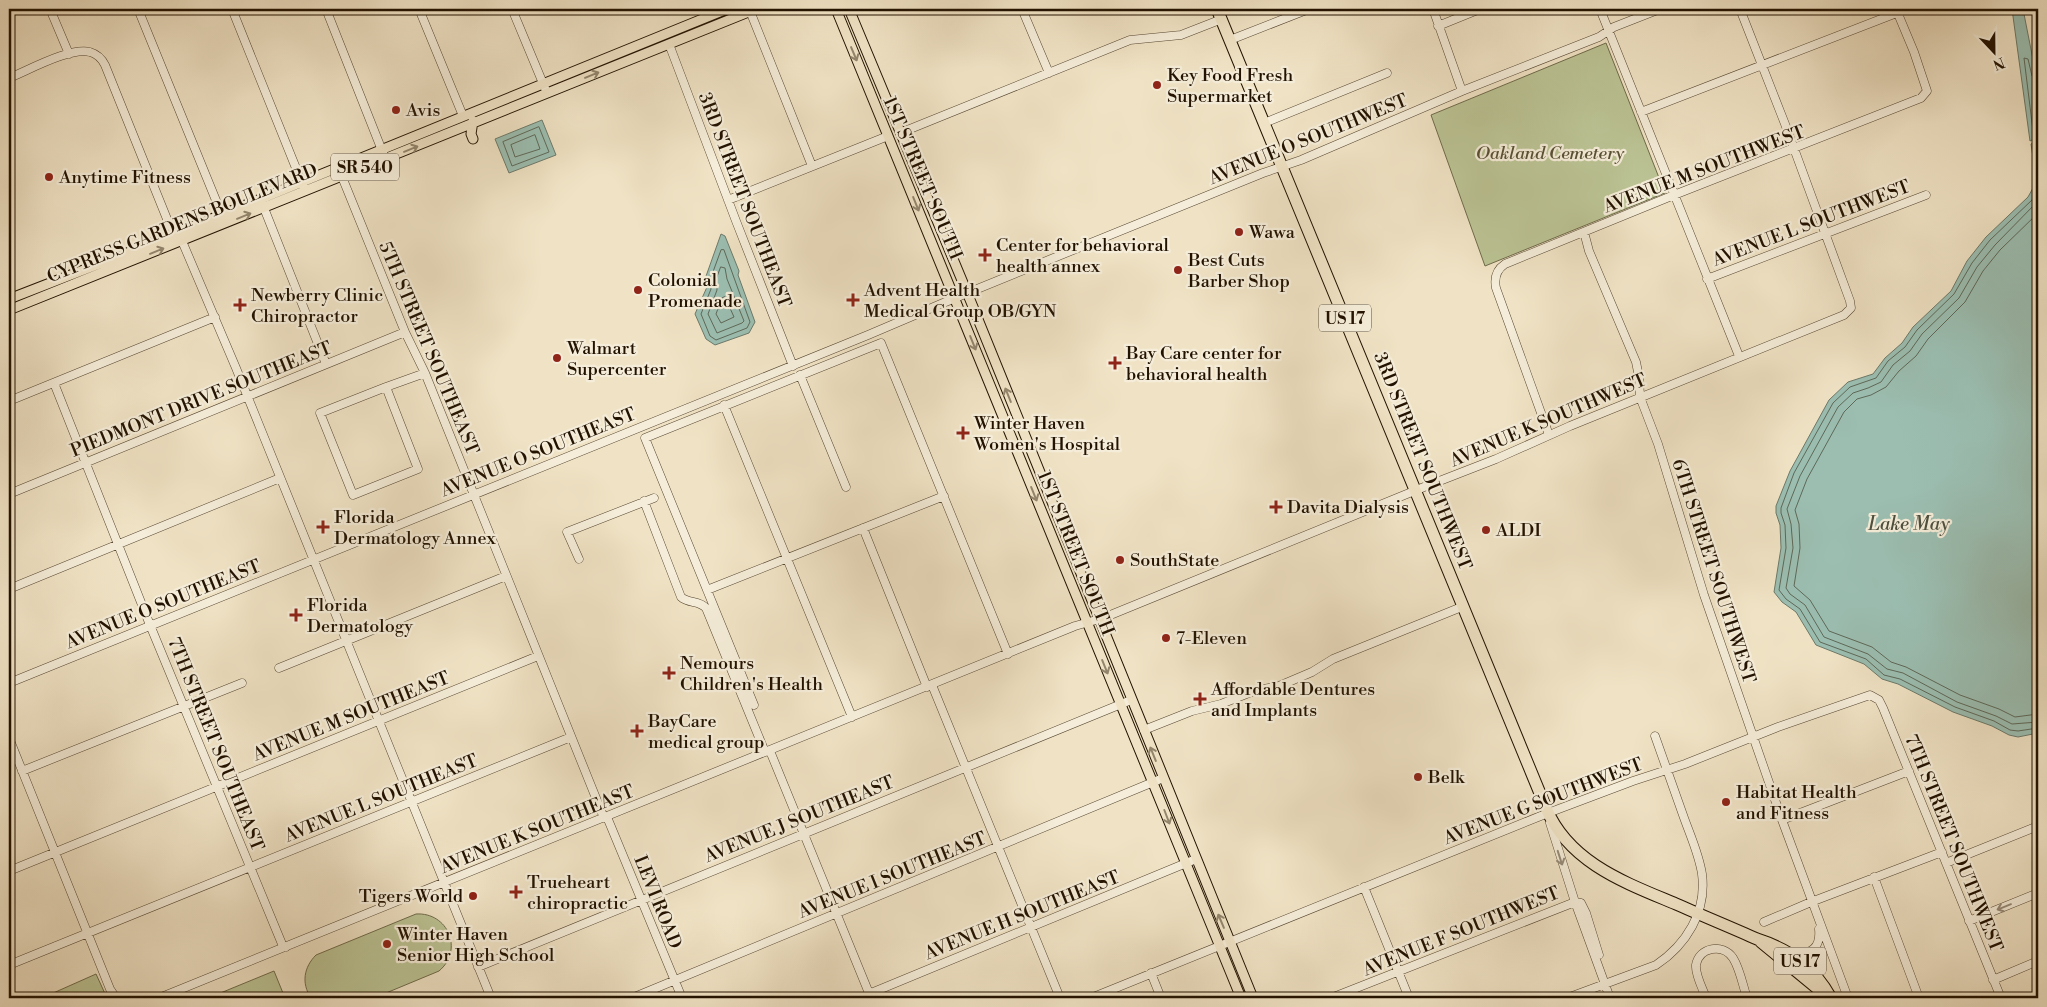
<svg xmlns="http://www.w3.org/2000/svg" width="2047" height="1007" viewBox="0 0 2047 1007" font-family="'Libre Bodoni',serif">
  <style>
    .green { fill: #bbc394; stroke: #6e6a4a }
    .water { fill: #9bbeb1; stroke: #6b796a }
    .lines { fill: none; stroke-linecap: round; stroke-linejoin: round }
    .shore { stroke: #5e6858; stroke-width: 1 }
    .minor-casing { stroke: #564631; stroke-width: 9 }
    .major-casing { stroke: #221200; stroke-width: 11 }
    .highway-casing { stroke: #221200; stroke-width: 13 }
    .minor { stroke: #f5edd9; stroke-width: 8 }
    .major { stroke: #f0e3c5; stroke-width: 9 }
    .highway { stroke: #f0e3c5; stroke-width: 11 }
    .oneway { stroke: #93856c }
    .oneway2 { stroke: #968a77 }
    .poi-dot { fill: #8f2418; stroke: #f5edd9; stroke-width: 2 }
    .labels { text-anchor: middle; stroke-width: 4.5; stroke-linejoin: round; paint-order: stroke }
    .shield { fill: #f5edd9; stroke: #615441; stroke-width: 1 }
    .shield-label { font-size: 16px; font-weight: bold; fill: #221200 }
    .poi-label { font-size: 18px; fill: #221200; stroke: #f5edd9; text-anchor: start }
    .street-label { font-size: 18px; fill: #221200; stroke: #f5edd9 }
    .park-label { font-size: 18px; font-style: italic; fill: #585034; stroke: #f5edd9 }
    .water-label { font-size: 19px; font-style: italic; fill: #4c4e3e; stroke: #f5edd9 }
  </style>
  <rect width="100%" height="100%" fill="#f0e3c5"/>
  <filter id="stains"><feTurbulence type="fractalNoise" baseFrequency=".004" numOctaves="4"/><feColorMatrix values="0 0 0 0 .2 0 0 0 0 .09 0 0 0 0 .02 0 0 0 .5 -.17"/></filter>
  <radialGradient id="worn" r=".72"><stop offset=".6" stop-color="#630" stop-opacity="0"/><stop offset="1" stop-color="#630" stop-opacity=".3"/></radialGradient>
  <path class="green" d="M1606 43 1665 193 1485 266 1431 115Z
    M416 914C448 912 464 950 439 971L374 998H311C301 983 304 967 316 955Z
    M274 971 285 998H213L218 994Z
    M96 974 107 998H42Z"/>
  <path class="water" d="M2012 9H2023L2038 85V137L2030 141Z
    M542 120 556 155 509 173 495 139Z
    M2038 140V733L2018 737 2009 735 1992 726 1953 712 1898 684 1882 679 1864 664 1816 645 1796 612 1782 602 1774 592 1781 548 1780 525 1776 513V506L1790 471 1829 400 1848 382 1873 374 1885 358 1902 343 1913 327 1951 291 1967 261 1986 237 2028 197 2033 188 2035 170 2031 144Z
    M721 234 725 236 739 271 738 275 755 322 749 333 715 345 706 339 695 314 707 287 705 284V279Z"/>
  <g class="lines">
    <path class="shore" d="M2038 79 2032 76 2028 59 2024 58 2033 131 2038 133
      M539 127 549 152 512 166 503 142Z
      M535 135 540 149 515 157 511 145Z
      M2038 183 2037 190 2032 200 1990 240 1972 263 1954 294 1917 330 1905 347 1888 361 1876 378 1850 387 1833 403 1794 473 1781 508V513L1785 525 1786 548 1779 590 1786 599 1800 609 1820 642 1866 659 1884 675 1900 679 1955 707 1994 721 2010 730 2018 731 2038 728
      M2038 201 1995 245 1977 267 1959 298 1922 334 1910 351 1893 365 1881 382 1868 388 1853 393 1838 407 1800 476 1787 509 1791 524 1793 548 1786 588 1790 594 1805 605 1824 637 1868 654 1887 669 1903 673 1957 702 1996 716 2012 724 2038 722
      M2038 213 2000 250 1983 271 1965 302 1928 339 1916 356 1899 371 1886 387 1871 395 1857 399 1844 412 1807 479 1795 510 1799 524 1800 548 1794 586 1810 600 1829 631 1872 647 1891 662 1906 667 1960 695 1999 709 2015 717 2038 714
      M724 250 750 322 747 328 716 340 710 336 701 314 711 289 710 280 721 250Z
      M721 267 725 268 727 279 744 321 742 323 717 333 708 314 717 290 716 280Z
      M725 297 734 317 721 323 716 314 722 298Z"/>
    <g class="minor-casing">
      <path id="minor" d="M50 9 69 54
        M138 9 224 220
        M232 9 304 188
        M326 9 383 153
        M419 9 463 116
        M512 9 547 93
        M1022 9 1049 73
        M1433 9 1462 91
        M1600 9 1739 356
        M750 11 812 166
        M1438 26 1480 9
        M1230 40 1309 9
        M669 44 736 221 793 366
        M9 78C29 70 70 47 90 52 97 54 102 59 105 65L169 224 182 241 236 368 491 998
        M1641 112 1907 9
        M1264 123 1387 73
        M900 133 1130 40 1181 35 1222 19
        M338 167 405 332 425 373 604 818
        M728 200 888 136
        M262 203 326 364
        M1584 232 1589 251 1636 362 1639 377 1640 397 1658 444 1704 595 1782 820 1848 998
        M1707 279 1926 195
        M800 375 846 487
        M54 383 150 625 282 944 286 947
        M386 387 418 469 353 495 320 413Z
        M386 387 425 373
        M9 401 215 317
        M724 405 852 717
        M1549 435 1496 288C1494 278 1496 270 1505 264L1674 195 1921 98 1927 91 1914 52 1896 9
        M9 494 405 332
        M644 501 681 597C689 604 699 600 706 608L765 752
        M863 528 927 687
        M579 559 567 532 654 498
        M9 589 280 478
        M707 590 944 496
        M279 668 506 576
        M9 683 868 335 955 298 1263 173 1301 160 1462 91 1599 37 1614 27 1660 9
        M932 685 1060 998
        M754 705 645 438 881 343 1008 654
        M1144 730 1192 711 1221 704 1254 691 1279 686 1312 672 1333 659 1464 606
        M9 738 110 989 116 998
        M770 751 871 998
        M22 771 242 683
        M607 817 682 998
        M1782 820 1909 771
        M1550 823 1575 902 1610 998
        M1946 863 2038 826
        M9 871 538 656
        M1874 877 1919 998
        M1364 887 1409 998
        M1575 902 1581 903 1586 913 1599 955
        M1969 921 2038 893
        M1764 922 1811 902 1942 852
        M1794 955C1811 953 1821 949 1819 929
        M9 965 571 737
        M478 967 1131 700
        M1151 973 1161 998
        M1993 980 2038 961
        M159 998 1075 626 1103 618 1424 487 1496 459 1570 426 1844 315 1851 308 1850 301 1785 124 1740 9
        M632 998 1163 778
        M859 998 1196 859
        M1091 998 1548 813 1633 781 1685 764 1778 727 1870 695 1879 700 1883 708 2001 998
        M1331 998 1575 902
        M1567 998 1656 965C1686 945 1707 912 1702 874 1699 854 1690 835 1683 815 1674 789 1664 762 1655 736
        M1706 998C1703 989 1695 975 1696 965 1699 947 1723 943 1733 958 1740 969 1743 986 1747 998"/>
    </g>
    <g class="major-casing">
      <path id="major" d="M836 9 1241 998
        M849 9 971 302 1253 998
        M473 139 471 134 473 121
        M9 299 140 248 727 9
        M9 310 756 9"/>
    </g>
    <g class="highway-casing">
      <path id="highway" d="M1217 9 1546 808C1569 863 1626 883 1676 904 1703 916 1730 927 1757 939 1791 950 1814 967 1831 998
        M1761 942 1829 998"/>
    </g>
    <use href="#minor" class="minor"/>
    <use href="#major" class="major"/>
    <use href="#highway" class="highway"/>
  </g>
  <defs><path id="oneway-shaft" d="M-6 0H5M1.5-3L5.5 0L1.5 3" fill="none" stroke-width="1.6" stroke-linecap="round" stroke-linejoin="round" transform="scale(1.25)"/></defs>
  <g class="oneway">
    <use href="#oneway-shaft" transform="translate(854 54) rotate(67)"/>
    <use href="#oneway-shaft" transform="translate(592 75) rotate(-22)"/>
    <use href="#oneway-shaft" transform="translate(411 149) rotate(-22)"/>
    <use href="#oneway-shaft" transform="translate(916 204) rotate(68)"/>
    <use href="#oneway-shaft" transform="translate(244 216) rotate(-22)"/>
    <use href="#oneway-shaft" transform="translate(157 251) rotate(-22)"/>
    <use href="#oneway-shaft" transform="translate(973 343) rotate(68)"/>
    <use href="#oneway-shaft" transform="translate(1008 395) rotate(-112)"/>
    <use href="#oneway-shaft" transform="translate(1034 494) rotate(68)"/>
    <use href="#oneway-shaft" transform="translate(1105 667) rotate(68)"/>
    <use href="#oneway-shaft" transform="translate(1153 754) rotate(-112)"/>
    <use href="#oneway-shaft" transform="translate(1167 817) rotate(69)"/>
    <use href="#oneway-shaft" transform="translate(1221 921) rotate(-113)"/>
  </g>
  <g class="oneway2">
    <use href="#oneway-shaft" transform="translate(1560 858) rotate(72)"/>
    <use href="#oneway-shaft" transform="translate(2004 907) rotate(158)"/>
  </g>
  <g class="poi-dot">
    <circle cx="1157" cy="85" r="5"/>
    <circle cx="396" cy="110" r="5"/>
    <circle cx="49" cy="177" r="5"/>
    <circle cx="1239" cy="232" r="5"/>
    <path d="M982.5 247.5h5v5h5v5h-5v5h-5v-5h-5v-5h5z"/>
    <circle cx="1178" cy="270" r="5"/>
    <circle cx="638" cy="290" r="5"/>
    <path d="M850.5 292.5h5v5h5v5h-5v5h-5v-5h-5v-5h5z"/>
    <path d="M237.5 297.5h5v5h5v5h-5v5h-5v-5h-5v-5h5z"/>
    <circle cx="557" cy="358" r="5"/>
    <path d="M1112.5 355.5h5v5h5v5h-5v5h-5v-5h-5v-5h5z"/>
    <path d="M960.5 425.5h5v5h5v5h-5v5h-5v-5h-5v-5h5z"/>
    <path d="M1273.5 499.5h5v5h5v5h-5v5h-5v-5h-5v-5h5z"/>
    <path d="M320.5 519.5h5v5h5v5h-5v5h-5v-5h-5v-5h5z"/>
    <circle cx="1486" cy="530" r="5"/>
    <circle cx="1120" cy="560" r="5"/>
    <path d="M293.5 607.5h5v5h5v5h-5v5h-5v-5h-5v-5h5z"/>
    <circle cx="1166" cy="638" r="5"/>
    <path d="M666.5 665.5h5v5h5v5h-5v5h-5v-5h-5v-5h5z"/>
    <path d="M1197.5 691.5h5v5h5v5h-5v5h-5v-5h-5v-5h5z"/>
    <path d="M634.5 723.5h5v5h5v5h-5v5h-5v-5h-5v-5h5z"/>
    <circle cx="1418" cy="777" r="5"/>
    <circle cx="1726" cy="802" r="5"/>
    <path d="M513.5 884.5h5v5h5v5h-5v5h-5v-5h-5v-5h5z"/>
    <circle cx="473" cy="896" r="5"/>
    <circle cx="387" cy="944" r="5"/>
  </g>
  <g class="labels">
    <g class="shield">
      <rect x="331" y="153.5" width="68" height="27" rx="4"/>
      <rect x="1319" y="304.5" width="52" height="27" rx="4"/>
      <rect x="1774" y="947.5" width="52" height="27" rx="4"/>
    </g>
    <g class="shield-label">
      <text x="365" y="173">SR 540</text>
      <text x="1345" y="324">US 17</text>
      <text x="1800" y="967">US 17</text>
    </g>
    <g class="poi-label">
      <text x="1167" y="81">Key Food Fresh<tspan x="1167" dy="21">Supermarket</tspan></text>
      <text x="406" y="116">Avis</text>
      <text x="59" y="183">Anytime Fitness</text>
      <text x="1249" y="238">Wawa</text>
      <text x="996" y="251">Center for behavioral<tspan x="996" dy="21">health annex</tspan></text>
      <text x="1188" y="266">Best Cuts<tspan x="1188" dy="21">Barber Shop</tspan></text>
      <text x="648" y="286">Colonial<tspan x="648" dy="21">Promenade</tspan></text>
      <text x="864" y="296">Advent Health<tspan x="864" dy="21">Medical Group OB/GYN</tspan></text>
      <text x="251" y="301">Newberry Clinic<tspan x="251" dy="21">Chiropractor</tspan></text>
      <text x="567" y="354">Walmart<tspan x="567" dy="21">Supercenter</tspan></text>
      <text x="1126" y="359">Bay Care center for<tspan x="1126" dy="21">behavioral health</tspan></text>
      <text x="974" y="429">Winter Haven<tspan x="974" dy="21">Women's Hospital</tspan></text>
      <text x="1287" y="513">Davita Dialysis</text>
      <text x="334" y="523">Florida<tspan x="334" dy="21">Dermatology Annex</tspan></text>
      <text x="1496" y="536">ALDI</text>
      <text x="1130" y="566">SouthState</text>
      <text x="307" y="611">Florida<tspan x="307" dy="21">Dermatology</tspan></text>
      <text x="1176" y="644">7-Eleven</text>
      <text x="680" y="669">Nemours<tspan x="680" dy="21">Children's Health</tspan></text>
      <text x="1211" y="695">Affordable Dentures<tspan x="1211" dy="21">and Implants</tspan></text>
      <text x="648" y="727">BayCare<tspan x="648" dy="21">medical group</tspan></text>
      <text x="1428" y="783">Belk</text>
      <text x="1736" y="798">Habitat Health<tspan x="1736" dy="21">and Fitness</tspan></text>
      <text x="527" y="888">Trueheart<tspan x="527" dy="21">chiropractic</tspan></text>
      <text x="463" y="902" text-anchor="end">Tigers World</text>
      <text x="397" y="940">Winter Haven<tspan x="397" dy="21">Senior High School</tspan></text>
    </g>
    <g class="street-label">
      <text transform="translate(1308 139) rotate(-22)" y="6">AVENUE O SOUTHWEST</text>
      <text transform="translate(1704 169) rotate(-21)" y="6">AVENUE M SOUTHWEST</text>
      <text transform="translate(923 178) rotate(67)" y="6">1ST STREET SOUTH</text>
      <text transform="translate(745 200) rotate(69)" y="6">3RD STREET SOUTHEAST</text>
      <text transform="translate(182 223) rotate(-22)" y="6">CYPRESS GARDENS BOULEVARD</text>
      <text transform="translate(1811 223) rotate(-21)" y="6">AVENUE L SOUTHWEST</text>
      <text transform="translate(429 348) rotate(67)" y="6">5TH STREET SOUTHEAST</text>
      <text transform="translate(201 399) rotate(-22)" y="6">PIEDMONT DRIVE SOUTHEAST</text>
      <text transform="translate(1548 420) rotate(-23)" y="6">AVENUE K SOUTHWEST</text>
      <text transform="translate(538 452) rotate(-22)" y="6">AVENUE O SOUTHEAST</text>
      <text transform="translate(1423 461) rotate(68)" y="6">3RD STREET SOUTHWEST</text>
      <text transform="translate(1076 553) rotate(68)" y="6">1ST STREET SOUTH</text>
      <text transform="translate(1714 571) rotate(72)" y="6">6TH STREET SOUTHWEST</text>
      <text transform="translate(163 604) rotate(-22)" y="6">AVENUE O SOUTHEAST</text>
      <text transform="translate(351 716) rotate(-22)" y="6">AVENUE M SOUTHEAST</text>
      <text transform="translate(216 744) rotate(68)" y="6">7TH STREET SOUTHEAST</text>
      <text transform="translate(381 798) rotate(-22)" y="6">AVENUE L SOUTHEAST</text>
      <text transform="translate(1543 801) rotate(-21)" y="6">AVENUE G SOUTHWEST</text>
      <text transform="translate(799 819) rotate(-22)" y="6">AVENUE J SOUTHEAST</text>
      <text transform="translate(537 829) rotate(-22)" y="6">AVENUE K SOUTHEAST</text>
      <text transform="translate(1954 843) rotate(68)" y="6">7TH STREET SOUTHWEST</text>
      <text transform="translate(892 875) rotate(-22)" y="6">AVENUE I SOUTHEAST</text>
      <text transform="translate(658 902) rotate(68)" y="6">LEVI ROAD</text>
      <text transform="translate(1022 915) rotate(-22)" y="6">AVENUE H SOUTHEAST</text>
      <text transform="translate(1461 931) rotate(-22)" y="6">AVENUE F SOUTHWEST</text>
    </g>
    <g class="park-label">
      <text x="1550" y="159">Oakland Cemetery</text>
    </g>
    <g class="water-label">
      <text x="1909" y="530">Lake May</text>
    </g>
  </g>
  <rect width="2047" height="1007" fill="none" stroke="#f0e3c5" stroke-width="30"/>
  <rect x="10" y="10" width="2027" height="987" fill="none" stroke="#221200" stroke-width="2.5"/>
  <rect x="15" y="15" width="2017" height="977" fill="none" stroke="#221200"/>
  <g transform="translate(1994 52) rotate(158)" stroke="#f5edd9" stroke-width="4" paint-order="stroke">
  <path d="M0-4L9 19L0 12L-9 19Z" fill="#221200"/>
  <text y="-8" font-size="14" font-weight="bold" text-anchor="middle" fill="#221200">N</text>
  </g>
  <rect width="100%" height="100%" filter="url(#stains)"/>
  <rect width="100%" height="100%" fill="url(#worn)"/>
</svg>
